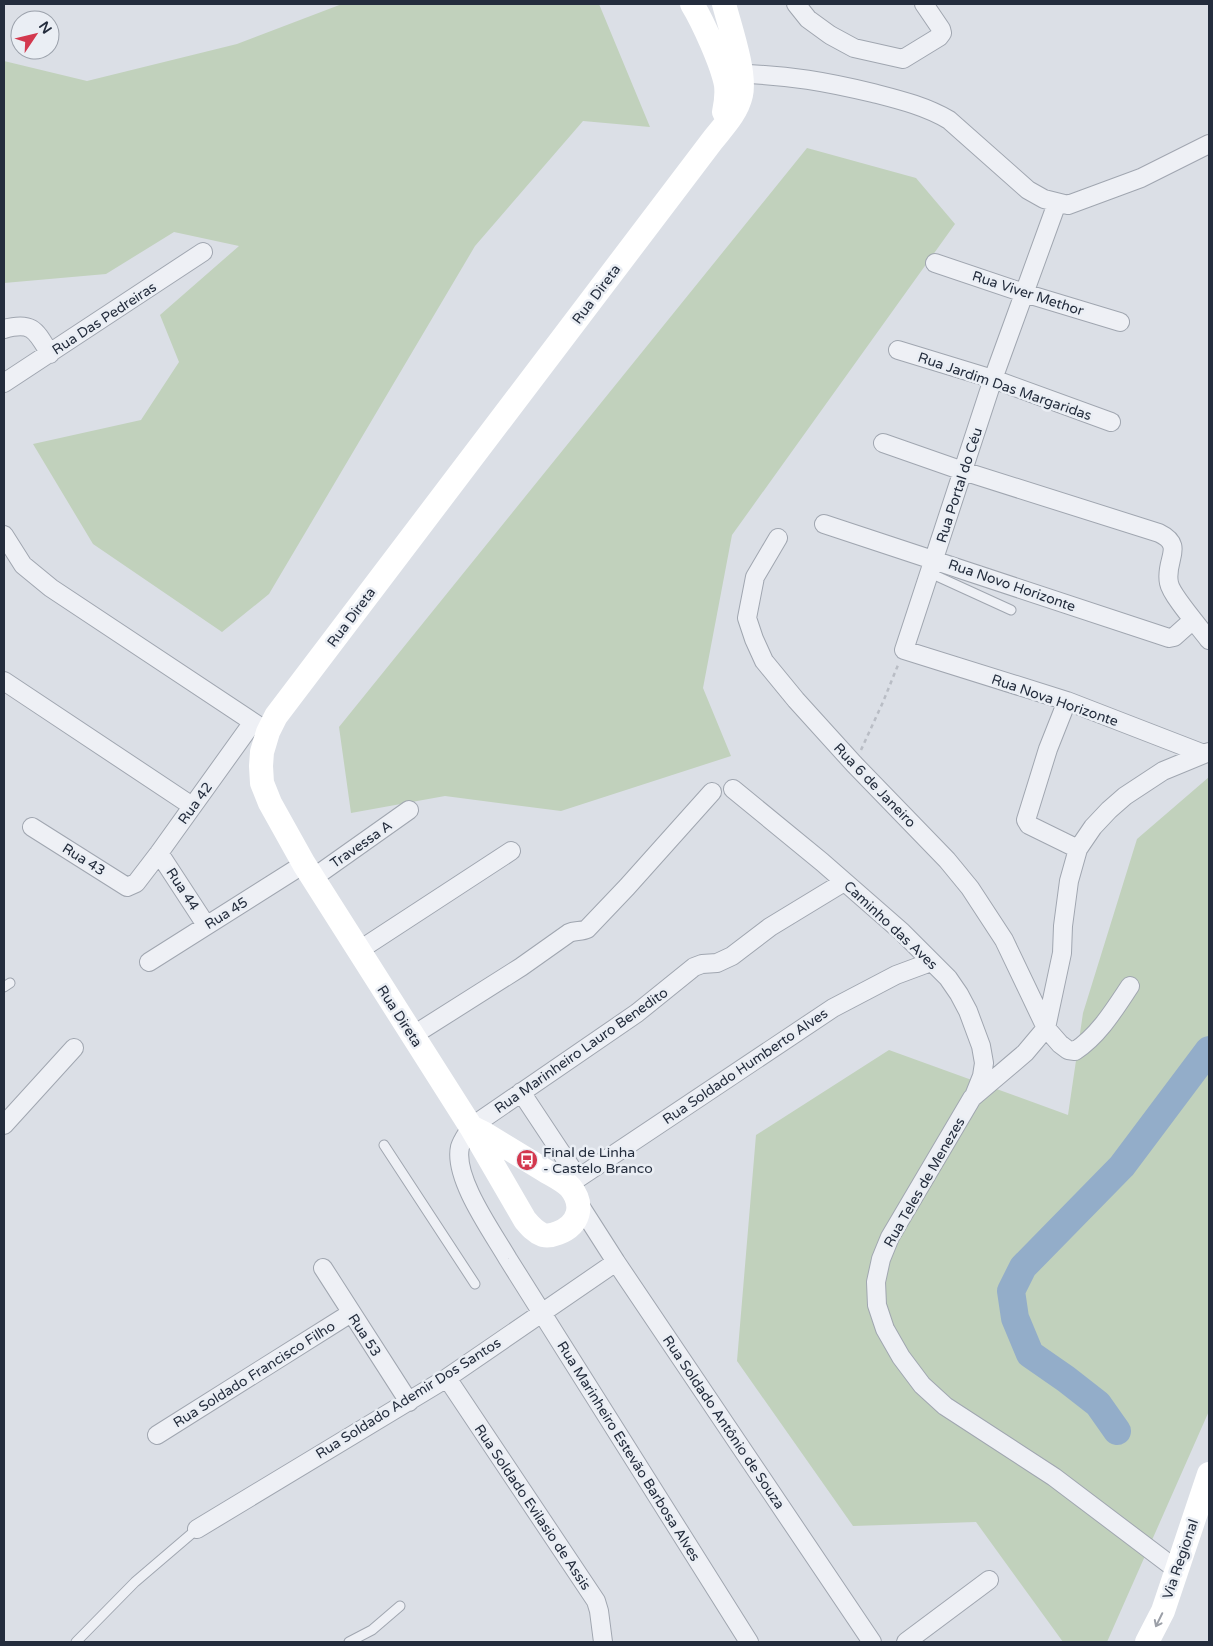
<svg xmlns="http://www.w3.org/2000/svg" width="1213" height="1646" viewBox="0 0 1213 1646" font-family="'Varela Round',sans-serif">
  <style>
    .green { fill: #c1d1bc }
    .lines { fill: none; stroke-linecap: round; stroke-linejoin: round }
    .river { stroke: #93adc9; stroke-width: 28 }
    .lane-casing { stroke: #a0a6b0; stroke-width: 11 }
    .street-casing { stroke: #a0a6b0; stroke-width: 20 }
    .path { stroke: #b9bdc5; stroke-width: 2.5; stroke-dasharray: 4 4; stroke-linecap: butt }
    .lane { stroke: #eef0f5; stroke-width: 9 }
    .street { stroke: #eef0f5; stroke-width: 18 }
    .secondary { stroke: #fff; stroke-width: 24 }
    .oneway { stroke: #9ca0a8 }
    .labels { text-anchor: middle; stroke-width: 5; stroke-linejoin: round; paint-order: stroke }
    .street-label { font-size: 14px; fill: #242d3d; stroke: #eaeef4 }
    .poi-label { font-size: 14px; fill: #242d3d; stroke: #eaeef4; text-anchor: start }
  </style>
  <rect width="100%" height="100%" fill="#dbdfe6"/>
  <path class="green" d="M342 4H599L650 127 583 121 475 246 269 594 222 632 93 544 33 444 141 420 179 362 160 315 239 246 174 232 106 274 4 283V61L87 81 237 44Z
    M807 148 916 178 955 224 732 535 703 688 731 756 561 811 445 796 351 813 339 727Z
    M1209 777V1411L1107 1642H1063L976 1522 853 1526 737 1361 756 1135 889 1050 1068 1115 1083 1013 1137 839Z"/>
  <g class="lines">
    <path class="river" d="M1117 1431 1098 1404 1066 1379 1030 1354 1015 1318 1011 1291 1023 1267 1122 1166 1209 1050"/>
    <g class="lane-casing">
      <path id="lane" d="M930 573 1011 610
        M4 987 10 983
        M384 1145 475 1284
        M76 1642 135 1582 197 1529
        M349 1642 372 1630 400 1606"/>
    </g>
    <g class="street-casing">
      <path id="street" d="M796 4 808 19 830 35 854 48 903 59 939 37 942 33 941 29 924 4
        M741 74C789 75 827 82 873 93 900 100 925 106 949 120L1028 190 1044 199 1068 205 1141 178 1209 144
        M1057 203 993 379 904 650 1067 701 1204 754
        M935 263 1024 293 1120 322
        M4 329C33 321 36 331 50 354
        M898 350 993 379 1111 422
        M4 383 203 252
        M883 443 963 471 1159 533C1186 546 1164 560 1169 583 1171 595 1201 629 1209 640
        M824 524 1169 638 1174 637 1193 620
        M4 535 23 565 51 588 268 732
        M778 538 755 577 747 618 754 639 764 661 796 700 854 764 947 860 970 888 1004 940 1046 1028 1060 1044 1068 1050 1075 1051C1099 1035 1114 1010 1130 986
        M4 681 192 806
        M1067 701 1048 749 1026 820 1029 825 1078 849
        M733 789 822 862 902 932 948 978 959 994 968 1011 981 1046 984 1063 982 1076 974 1096
        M32 827 127 887 136 883 159 853 253 722
        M159 853 206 925
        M313 878 409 810
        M358 951 511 851
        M149 962 304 864
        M412 1036 521 967 569 933C575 930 581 932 587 929L627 887 712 792
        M521 1092 578 1178
        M4 1125 74 1048
        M568 1185 833 1008 896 975 931 962
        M577 1201 616 1262 872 1642
        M323 1268 409 1402
        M447 1378 596 1601 599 1611 603 1642
        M157 1435 351 1313
        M197 1529 447 1378 616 1262
        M1177 1570 1054 1477 945 1406 922 1385 901 1357 885 1329 877 1305 876 1282 881 1259 890 1237 972 1098 1025 1053 1046 1028 1062 953 1063 926 1069 881 1078 849 1093 827 1109 810 1125 796 1163 771 1209 752
        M749 1642 508 1259C493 1233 453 1178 460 1147 462 1140 467 1134 471 1127L637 1013 694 967 702 964 717 963 732 956 770 927 844 882
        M906 1642 989 1580"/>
    </g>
    <path class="path" d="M861 750 883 702 898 665"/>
    <use href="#lane" class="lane"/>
    <use href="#street" class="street"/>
    <path class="secondary" d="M692 4C703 22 722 64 726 85 727 94 726 103 724 112
      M471 1127 485 1134C505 1146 524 1158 544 1170 552 1175 563 1180 570 1187 585 1205 579 1225 558 1233 553 1235 548 1236 543 1235 535 1232 530 1226 525 1220L471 1127 304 864 270 803 262 783 261 766 262 752 268 732 276 716 712 141C723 127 737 113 741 95 746 73 730 27 724 4
      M1147 1642 1163 1611 1209 1474"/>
  </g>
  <defs><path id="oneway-shaft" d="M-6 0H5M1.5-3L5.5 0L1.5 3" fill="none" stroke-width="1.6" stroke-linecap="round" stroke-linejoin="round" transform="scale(1.25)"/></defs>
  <use class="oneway" href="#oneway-shaft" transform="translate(1159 1620) rotate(116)"/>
  <defs>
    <g id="bus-disc" transform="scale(1.125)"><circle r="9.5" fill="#d3384e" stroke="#eaeef4"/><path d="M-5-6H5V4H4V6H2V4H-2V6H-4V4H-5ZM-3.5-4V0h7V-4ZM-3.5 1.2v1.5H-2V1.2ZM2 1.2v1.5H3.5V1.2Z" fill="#fff"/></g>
  </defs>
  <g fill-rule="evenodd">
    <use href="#bus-disc" x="527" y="1160"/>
  </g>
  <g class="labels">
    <g class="street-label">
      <text transform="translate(1028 293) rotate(18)" y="5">Rua Viver Methor</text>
      <text transform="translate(596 294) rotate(-53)" y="5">Rua Direta</text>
      <text transform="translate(104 318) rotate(-33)" y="5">Rua Das Pedreiras</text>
      <text transform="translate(1005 386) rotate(19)" y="5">Rua Jardim Das Margaridas</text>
      <text transform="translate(959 485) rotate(-72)" y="5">Rua Portal do Céu</text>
      <text transform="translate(1012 585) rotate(19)" y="5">Rua Novo Horizonte</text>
      <text transform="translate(351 617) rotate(-53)" y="5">Rua Direta</text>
      <text transform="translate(1055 700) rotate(19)" y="5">Rua Nova Horizonte</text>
      <text transform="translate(875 785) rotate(46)" y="5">Rua 6 de Janeiro</text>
      <text transform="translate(195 803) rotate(-54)" y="5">Rua 42</text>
      <text transform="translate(361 844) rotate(-35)" y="5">Travessa A</text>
      <text transform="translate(84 859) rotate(32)" y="5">Rua 43</text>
      <text transform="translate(183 889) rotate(57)" y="5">Rua 44</text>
      <text transform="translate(226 913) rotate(-32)" y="5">Rua 45</text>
      <text transform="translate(891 925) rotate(43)" y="5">Caminho das Aves</text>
      <text transform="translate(400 1016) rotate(57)" y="5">Rua Direta</text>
      <text transform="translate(581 1050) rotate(-35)" y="5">Rua Marinheiro Lauro Benedito</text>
      <text transform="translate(745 1066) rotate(-34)" y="5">Rua Soldado Humberto Alves</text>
      <text transform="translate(924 1182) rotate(-60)" y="5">Rua Teles de Menezes</text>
      <text transform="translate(365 1335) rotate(57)" y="5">Rua 53</text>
      <text transform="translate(254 1374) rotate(-32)" y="5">Rua Soldado Francisco Filho</text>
      <text transform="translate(408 1398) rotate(-32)" y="5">Rua Soldado Ademir Dos Santos</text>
      <text transform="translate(724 1422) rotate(56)" y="5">Rua Soldado Antônio de Souza</text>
      <text transform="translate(629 1451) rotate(58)" y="5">Rua Marinheiro Estevão Barbosa Alves</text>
      <text transform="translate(533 1507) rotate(56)" y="5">Rua Soldado Evilasio de Assis</text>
      <text transform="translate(1180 1559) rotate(-71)" y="5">Via Regional</text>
    </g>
    <g class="poi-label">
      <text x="543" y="1157">Final de Linha<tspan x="543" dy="16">- Castelo Branco</tspan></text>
    </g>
  </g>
  <rect width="1213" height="1646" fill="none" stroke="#242d3d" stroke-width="10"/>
  <g transform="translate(35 35) rotate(55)"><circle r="24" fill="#eaeef4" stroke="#9ba1ab"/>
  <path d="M0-4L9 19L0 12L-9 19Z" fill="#d3384e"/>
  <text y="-8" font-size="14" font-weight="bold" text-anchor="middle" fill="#242d3d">N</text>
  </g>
</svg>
